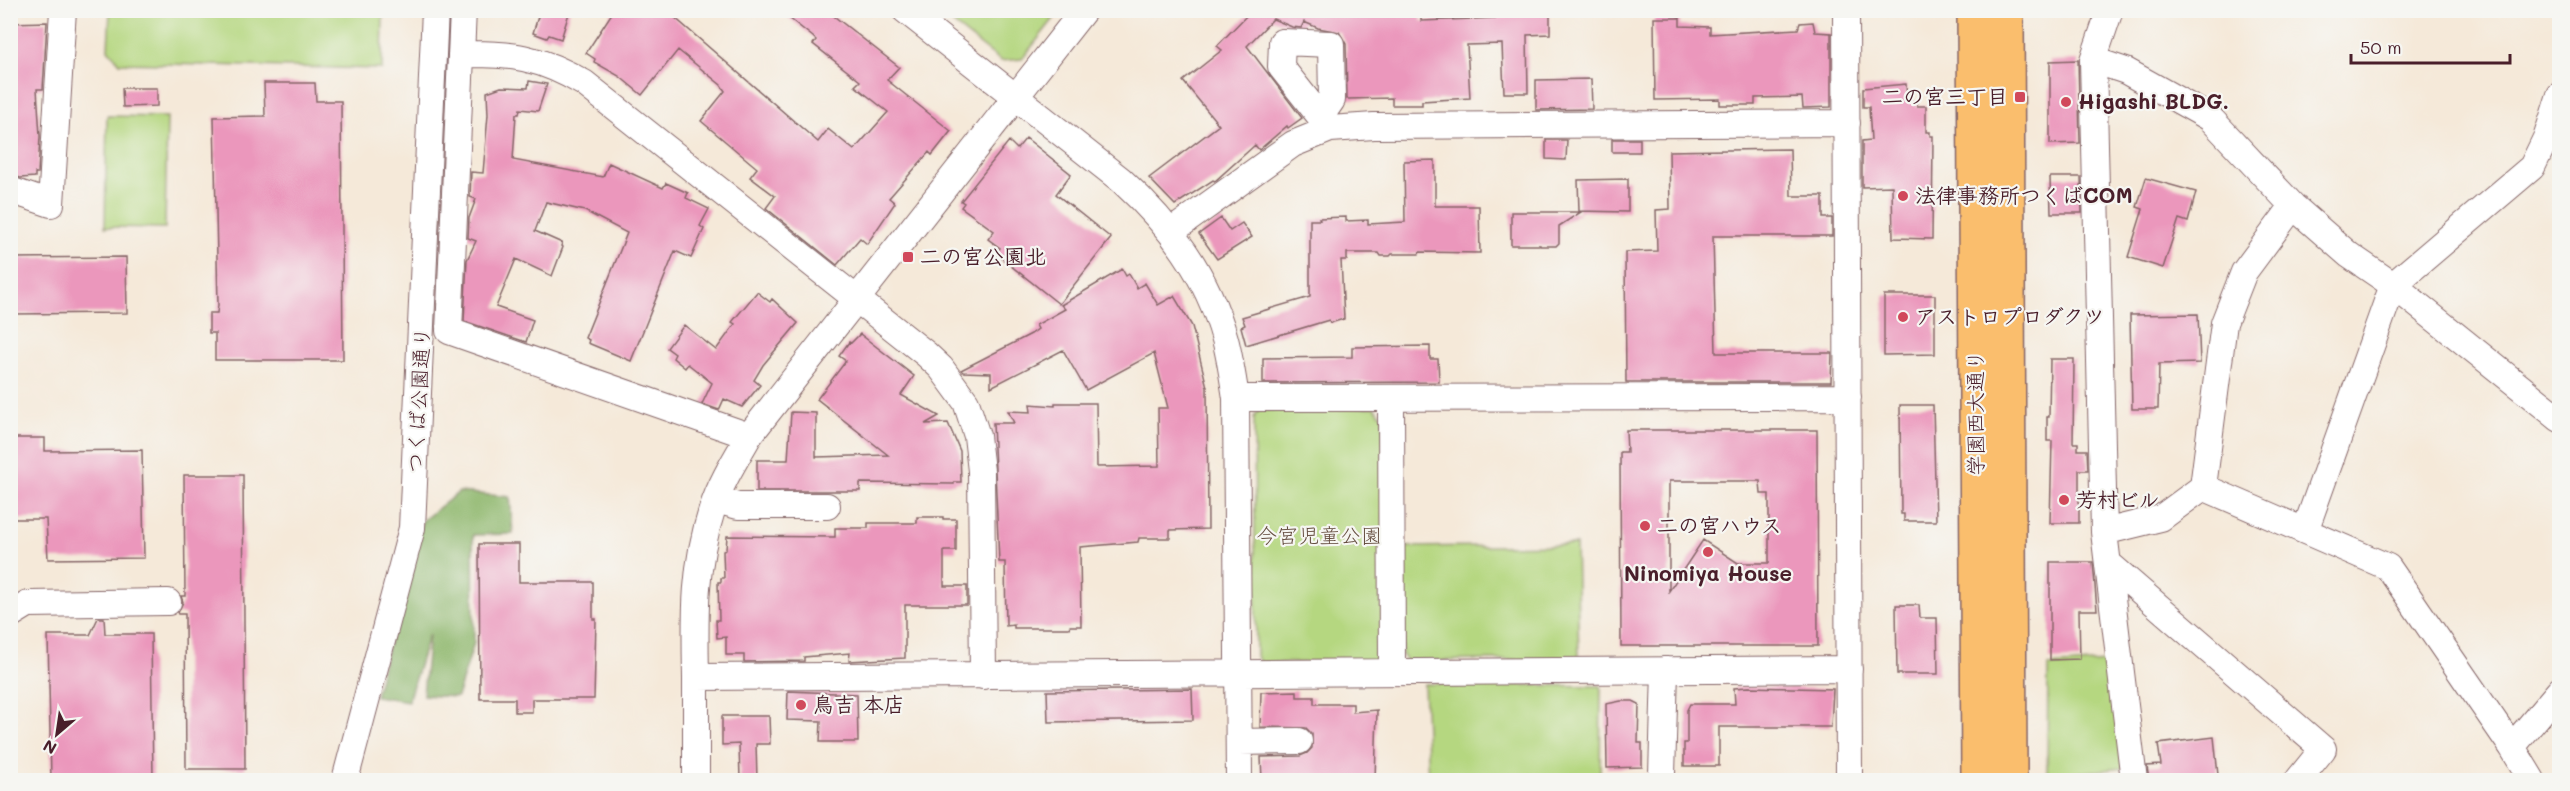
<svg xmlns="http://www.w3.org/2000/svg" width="2570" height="791" viewBox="0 0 2570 791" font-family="Mali,'Klee One',sans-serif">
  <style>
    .green { fill: #b5d780; stroke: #807b56; stroke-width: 1.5 }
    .forest { fill: #90b86e; stroke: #6d6c4c; stroke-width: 1.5 }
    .building { fill: #eb97bc; fill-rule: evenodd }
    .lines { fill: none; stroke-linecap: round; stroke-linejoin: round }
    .minor-casing { stroke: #866668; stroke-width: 28 }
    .major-casing { stroke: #866668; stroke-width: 36 }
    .minor { stroke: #fff; stroke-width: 26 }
    .major { stroke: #fabe6d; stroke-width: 33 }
    .poi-dot { fill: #d1495b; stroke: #f6f6f2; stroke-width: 2 }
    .labels { text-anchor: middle; stroke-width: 4.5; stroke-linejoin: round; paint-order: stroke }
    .poi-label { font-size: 21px; font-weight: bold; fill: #4a1f2b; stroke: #f6f6f2; text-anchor: start }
    .street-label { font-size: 21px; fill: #4a1f2b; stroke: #f6f6f2 }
    .park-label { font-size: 21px; fill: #654d40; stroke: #f6f6f2 }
  </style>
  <rect width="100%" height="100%" fill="#f6f6f2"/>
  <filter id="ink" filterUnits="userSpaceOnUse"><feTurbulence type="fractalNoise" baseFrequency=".0167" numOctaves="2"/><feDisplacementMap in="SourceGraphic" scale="12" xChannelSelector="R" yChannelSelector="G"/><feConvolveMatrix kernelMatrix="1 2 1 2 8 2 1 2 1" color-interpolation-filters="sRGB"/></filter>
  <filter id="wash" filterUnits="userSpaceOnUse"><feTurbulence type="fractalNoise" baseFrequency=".008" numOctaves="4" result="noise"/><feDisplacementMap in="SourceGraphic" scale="24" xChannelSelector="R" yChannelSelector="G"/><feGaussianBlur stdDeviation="1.35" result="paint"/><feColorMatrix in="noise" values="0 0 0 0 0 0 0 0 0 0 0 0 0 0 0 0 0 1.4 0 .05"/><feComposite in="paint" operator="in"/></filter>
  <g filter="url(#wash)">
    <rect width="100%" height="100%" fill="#f5e9d9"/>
    <path class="green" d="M110 11H383L382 69 120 63 108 49Z
      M937 11H1060L1022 59 1001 61Z
      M107 116 167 117 165 228 105 227Z
      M1374 407 1383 417 1385 654 1377 662 1261 663 1256 656 1254 417 1259 410Z
      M1576 545 1579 659 1408 661 1402 655 1401 547Z
      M2108 662 2124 768 2047 776 2048 666Z
      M1424 684 1601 686 1600 780H1428Z"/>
    <path class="forest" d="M459 492 510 497 513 534 473 535 474 643 457 697 423 695 429 634 408 701 375 696 422 521Z"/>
    <g id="blocks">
      <path class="building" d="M540 10H570L561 39 549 35 547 38 533 33Z
        M614 10H666L818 142 828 129 854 150 888 112 855 86 860 81 813 44 816 40 813 37 779 10H826L899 67 887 80 951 131 932 155 929 152 889 198 895 203 867 244 860 238 837 265 766 208 775 196 750 177 757 168 701 121 725 91 721 85 678 50 642 95 619 76 594 62 595 59 586 53Z
        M1252 10H1421V21L1497 18V10H1550V34L1527 35 1528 93H1504L1502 44 1467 45 1470 98 1422 101V105H1392V98L1347 99 1346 44 1339 32 1318 28 1304 22 1301 28 1292 27 1273 19 1247 46 1302 118 1288 128 1287 126 1259 150 1255 145 1215 181 1213 180 1175 205 1149 178 1219 125 1183 81 1222 50 1217 46Z
        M1654 18H1680V26L1710 27V34L1798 29 1800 23 1813 22 1815 32 1831 33V107L1803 108 1802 97 1755 98V105H1720V99L1655 100Z
        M47 22 43 89H37L40 136 38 173H35V177L20 178 10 174V23Z
        M2078 60 2080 143 2050 144V61Z
        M1591 79 1592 109 1536 110V80Z
        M529 81 547 84 538 111 520 109 519 114H516L513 160 603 177 609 163 663 188 666 183 688 193 686 198 709 209 700 226 704 229 691 258 675 251 631 361 588 343 589 340 585 338 627 233 585 211 546 202 535 231 562 243 561 246 563 247 552 276 516 259 496 307 533 320 526 342 464 321 467 260 476 241 468 238 469 218 476 199 470 197 471 172 483 173 488 115 487 92 501 87 528 88Z
        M264 83H315L316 101H341L343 360H215V333H209V313H217L218 305 214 117 265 116Z
        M1906 84 1907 101 1917 102V106H1926V132H1930V136H1933L1932 239 1893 238 1892 186 1862 187V141L1871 140 1869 107H1863V88Z
        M122 88H157V106L123 107Z
        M1026 138 1071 174 1056 194 1111 238 1059 304 996 254 1000 248 988 239 994 231 961 207 964 203 961 201 1009 141 1017 149Z
        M1612 139H1640V152H1612Z
        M1546 140H1567L1566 160 1546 159Z
        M1790 149 1791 196H1823V218H1832V236H1713L1716 353H1832L1831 382H1626L1625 252 1657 251 1656 210 1670 209 1669 151Z
        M1435 160V206H1479L1480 253 1420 252 1419 254H1392L1390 256H1381L1379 253H1347V260H1341L1344 319 1330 323 1329 320 1246 345 1241 327 1245 325 1242 317 1310 297V220H1320L1319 218 1346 217V221L1368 220V224L1405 222 1404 161Z
        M2050 177H2081L2082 213H2051Z
        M2146 178 2196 192 2188 222 2179 219 2163 268 2128 257 2143 209 2137 207Z
        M1628 179V212L1579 211 1578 180Z
        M1511 212H1581L1559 226V243L1556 246H1540V245H1511Z
        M1221 218 1230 231 1242 223 1252 237 1217 259 1199 234Z
        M126 257 127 313 10 314V258Z
        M1122 269 1126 276 1129 274 1137 288 1145 283 1158 305 1174 296 1192 326 1207 387 1208 529 1170 530V538H1139L1138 542 1080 547 1081 626H1070L1069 628H1014V625L1006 626 1005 562H999L993 423H1014L1008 411 1031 412 1030 404 1055 406V403H1096L1097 467 1159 466 1158 408H1168L1154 353 1086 390 1063 350 991 387V373L963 372 961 370 1031 334 1038 329 1036 325 1065 309 1061 305Z
        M757 292 770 302 772 299 798 323 763 365 754 380 760 385 742 407 724 399 719 410 702 404 712 383 688 364 685 368 673 358 675 354 667 348 684 325 716 350 735 324 732 322Z
        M1884 295H1935V354L1884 355Z
        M2198 314 2200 363 2159 364 2158 409H2132L2130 315Z
        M860 334 914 376 901 395 939 416 925 424 948 423 960 451 961 482H954V484L860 483V491H757V460H788L791 412 816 413V457L888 455 817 399 846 361 839 356 849 342 851 343Z
        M1430 346V359H1438L1439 382 1263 383V358L1352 357V347Z
        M2050 359H2074L2073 443H2078V450H2087L2088 470H2079V523H2050L2052 441H2047V417H2049Z
        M1900 405H1933L1936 521H1904V514H1901Z
        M1626 430H1817L1818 646H1621L1620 452H1627ZM1669 481H1760L1761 494H1769V563H1738L1703 540 1669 591Z
        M10 438H45V451L142 450 144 558 48 559 46 519H10Z
        M184 475H243L245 769H186L185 614H178V613L183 602 181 596H185Z
        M917 517H943V519H956V551H944V586H967V605H905V658L849 661 850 653 804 657V661L744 662V655H726V637L717 638 716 620H719L718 582H721V578H724L723 551 726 550 727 536 835 537V528H868V523H917Z
        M479 544H519V582H593V619H596L594 699H532V712H515V699H480Z
        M2050 562H2093L2097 610H2079L2080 659 2050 660Z
        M1896 605H1919L1920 618H1937L1938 674H1897Z
        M98 618H104L105 634H151L153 780H51L48 635H90Z
        M1749 687 1833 689 1831 727H1719V766H1684V743H1687V710L1690 704H1735L1734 688Z
        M1192 689 1193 720 1048 722 1047 691Z
        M788 691 857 694 858 742H820L821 721 787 720Z
        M1297 691V697H1314V704H1353V712L1377 710 1375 780H1262L1261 757 1300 756 1307 753 1312 748V734L1306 728 1260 727 1261 692Z
        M1621 701H1633L1639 704 1638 743H1642V767L1607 768 1606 704Z
        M722 716H769L770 744H756L757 780H740L739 744 722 745Z
        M2214 737 2218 775 2176 780H2149L2147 766 2161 765 2158 744Z"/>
    </g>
  </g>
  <g filter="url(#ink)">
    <use href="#blocks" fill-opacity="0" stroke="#866668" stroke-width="1.5"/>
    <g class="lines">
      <g class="minor-casing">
        <path id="minor" d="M463 10 449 331 749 436
          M905 10 1121 180C1170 225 1207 274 1225 339 1230 358 1233 378 1236 398L1239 780
          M1846 10 1849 780
          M2110 10 2093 60 2104 532 2134 780
          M461 54C511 53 540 57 584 83L926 354 941 368 966 402 977 436 981 471 983 676
          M2093 60 2126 71 2210 118 2293 206 2349 255 2393 285 2560 419
          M1321 116 1332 100 1331 44 1282 42 1281 67 1330 129
          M10 190 51 204 63 10
          M1172 231 1293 144 1330 129 1374 126 1847 123
          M1236 398 1848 397
          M1391 398 1392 672
          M2203 487 2224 323 2244 272 2293 206
          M716 500 738 506H827
          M2305 531 2393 285 2532 167 2547 136 2560 95
          M2104 532 2161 518 2203 487 2388 567 2512 747 2532 780
          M2108 563 2323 749 2298 780
          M10 615 28 604 168 602
          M696 677 1849 669
          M1239 742 1299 741
          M2512 747 2560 690
          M1662 775 1665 670
          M345 780 412 528 435 10
          M696 780C696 747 696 713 696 679 695 619 693 569 712 510 720 484 735 460 749 436L1084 10"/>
      </g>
      <g class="major-casing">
        <path id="major" d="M1974 10 1978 780
          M2007 10 2010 780"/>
      </g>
      <use href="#minor" class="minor"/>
      <use href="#major" class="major"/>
    </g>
  </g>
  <g class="poi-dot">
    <rect x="2014" y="91" width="12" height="12" rx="3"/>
    <circle cx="2066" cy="102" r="6"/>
    <circle cx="1903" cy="196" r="6"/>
    <rect x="902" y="251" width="12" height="12" rx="3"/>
    <circle cx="1903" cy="317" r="6"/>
    <circle cx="2064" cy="500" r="6"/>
    <circle cx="1645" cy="526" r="6"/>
    <circle cx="1708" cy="552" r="6"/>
    <circle cx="801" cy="705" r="6"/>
  </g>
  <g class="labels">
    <g class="poi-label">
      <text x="2008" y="104" text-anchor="end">二の宮三丁目</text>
      <text x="2078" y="109">Higashi BLDG.</text>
      <text x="1915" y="203">法律事務所つくばCOM</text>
      <text x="920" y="264">二の宮公園北</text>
      <text x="1915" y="324">アストロプロダクツ</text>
      <text x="2076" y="507">芳村ビル</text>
      <text x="1657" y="533">二の宮ハウス</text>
      <text x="1708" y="581" text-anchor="middle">Ninomiya House</text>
      <text x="813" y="712">鳥吉 本店</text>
    </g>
    <g class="street-label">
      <text transform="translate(419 400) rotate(-87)" y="7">つくば公園通り</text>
      <text transform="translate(1976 413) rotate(-90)" y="7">学園西大通り</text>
    </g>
    <g class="park-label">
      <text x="1319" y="543">今宮児童公園</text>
    </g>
  </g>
  <rect width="2570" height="791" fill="none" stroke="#f6f6f2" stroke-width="36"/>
  <g transform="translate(57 734) rotate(209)" stroke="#f6f6f2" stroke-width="4.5" paint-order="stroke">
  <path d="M0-4.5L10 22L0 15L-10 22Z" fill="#4a1f2b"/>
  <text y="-9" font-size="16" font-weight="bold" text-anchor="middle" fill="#4a1f2b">N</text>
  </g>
  <path d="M2351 54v9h159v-9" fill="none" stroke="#4a1f2b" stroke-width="3"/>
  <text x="2360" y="54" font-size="18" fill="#4a1f2b" stroke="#f6f6f2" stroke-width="4.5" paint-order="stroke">50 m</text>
</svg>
